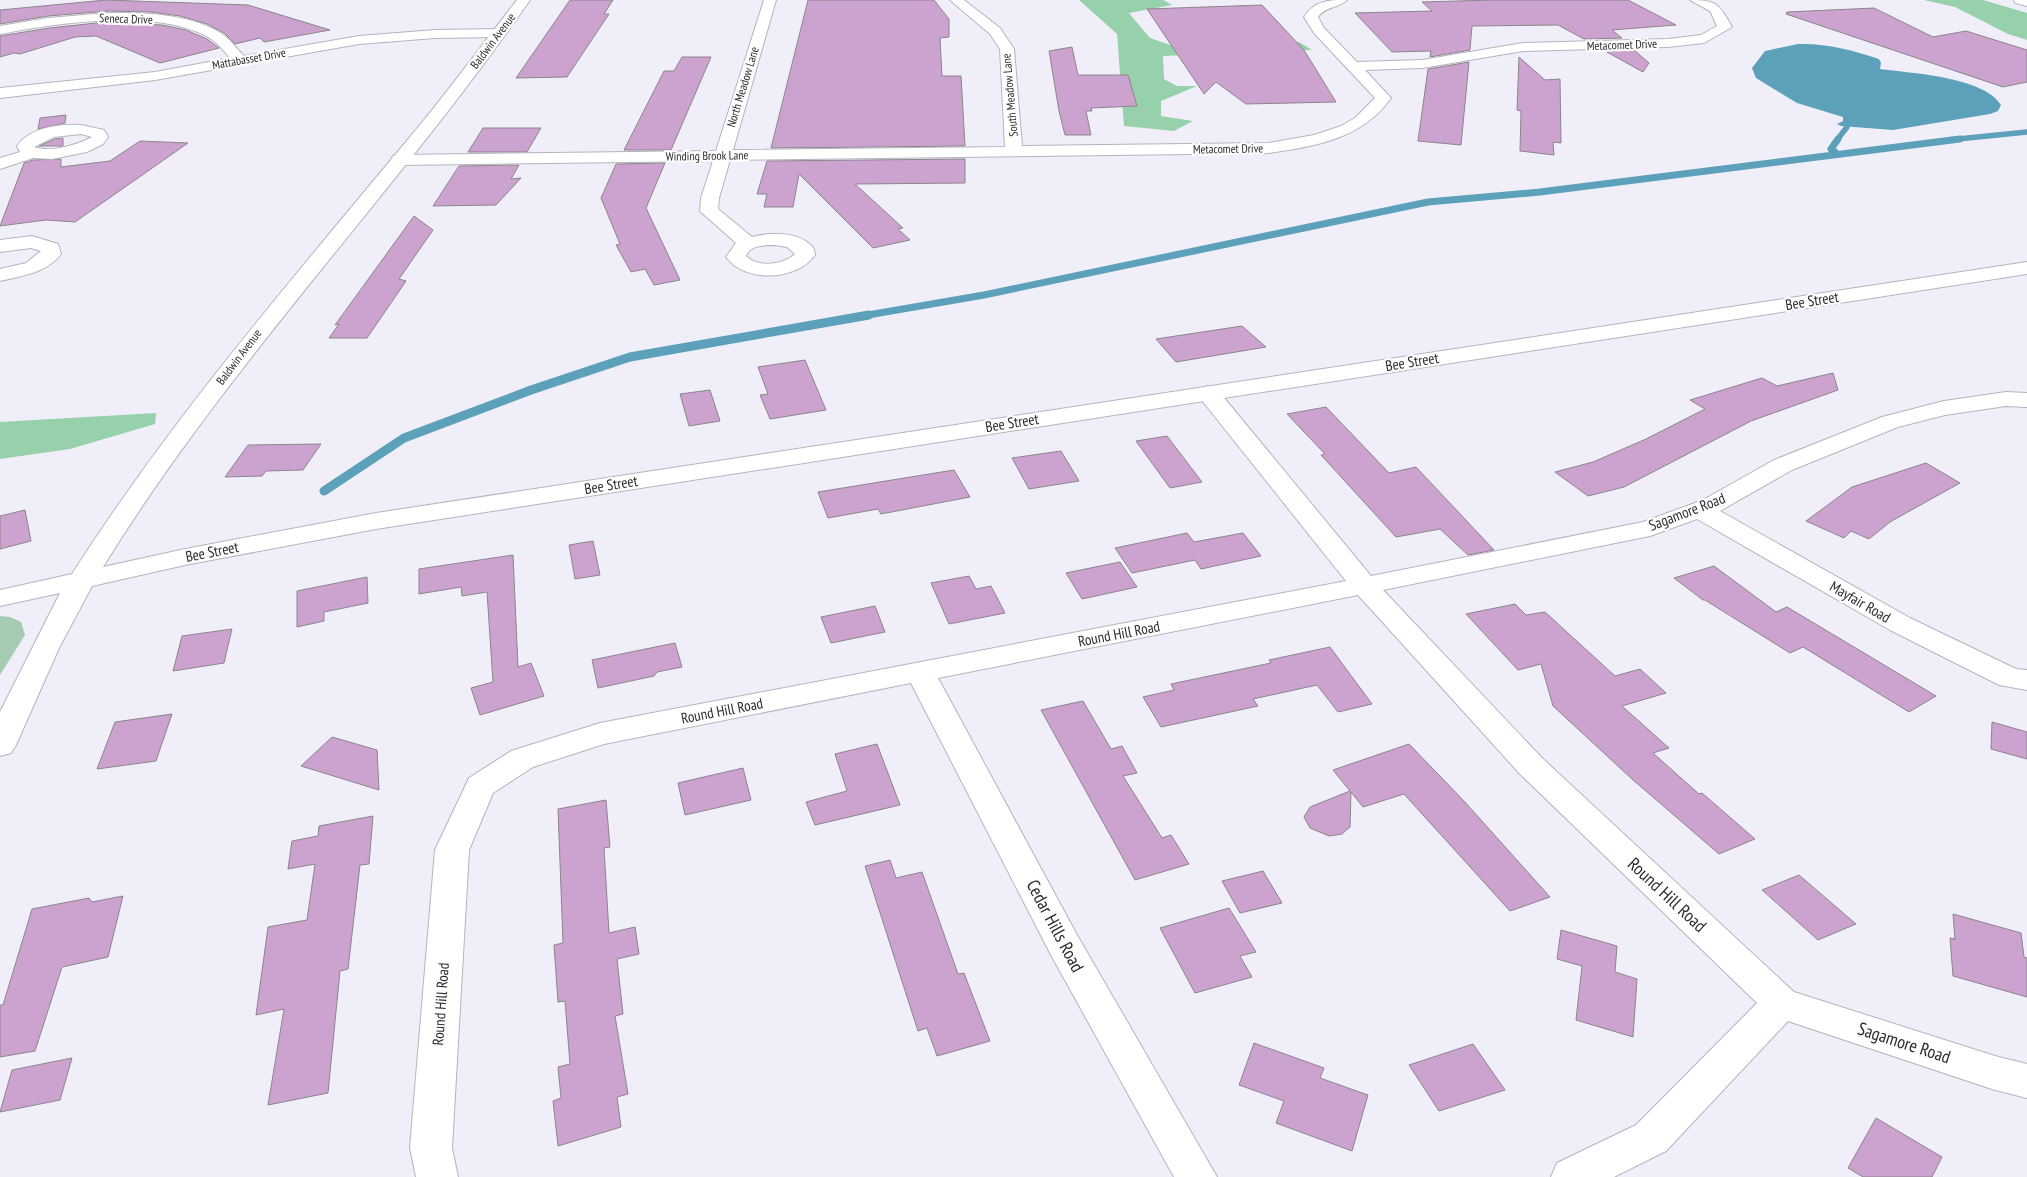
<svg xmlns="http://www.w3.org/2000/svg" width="2027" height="1177" viewBox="0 0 2027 1177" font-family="'PT Sans Narrow',sans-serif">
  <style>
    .green { fill: #a5cbb2 }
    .forest { fill: #97d1ac }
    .water { fill: #5da0ba }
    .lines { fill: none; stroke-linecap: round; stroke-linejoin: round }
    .stream-far2 { stroke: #5da0ba; stroke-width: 5.5 }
    .stream-far1 { stroke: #5da0ba; stroke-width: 7 }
    .stream { stroke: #5da0ba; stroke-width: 9 }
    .building { fill: #cca2cf; stroke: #8c858c }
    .street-casing { stroke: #b5b4bd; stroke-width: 2 }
    .secondary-casing { stroke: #b5b4bd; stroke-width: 2 }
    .highway-casing { stroke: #b5b4bd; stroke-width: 2 }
    .street { fill: #fff; fill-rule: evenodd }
    .secondary { fill: #fff; fill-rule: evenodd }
    .highway { fill: #fff; fill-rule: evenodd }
    .labels { text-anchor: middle; stroke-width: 4.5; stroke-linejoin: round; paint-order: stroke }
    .far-street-label { font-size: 12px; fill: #2c2c2f; stroke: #fdfdfd }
    .street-label { font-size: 15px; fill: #2c2c2f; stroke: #fdfdfd }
    .near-street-label { font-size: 18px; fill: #2c2c2f; stroke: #fdfdfd }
  </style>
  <rect width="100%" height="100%" fill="#f0eff9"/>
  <path class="green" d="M0 616 10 617 21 622 25 635 0 675Z"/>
  <path class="forest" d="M1079 0H1163L1172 5 1129 13 1150 38 1182 49 1299 42 1312 50 1163 56 1164 79 1177 86H1197L1161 101V116L1193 121 1174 131 1124 126 1117 34Z
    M1924 0H1983L2027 13V40L2008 34 1955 7Z
    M156 413 155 424 70 449 0 459V422Z"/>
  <path class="water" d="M1798 44C1826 43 1852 50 1879 59L1881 63 1880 69C1911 73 1984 77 2001 105L1998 111 1990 114 1893 130 1841 126 1837 124 1843 121V117L1797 103 1756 78 1752 68 1765 51Z"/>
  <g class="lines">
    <path class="stream-far2" d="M1837 140 1847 127
      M1948 140 2027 132"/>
    <path class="stream-far1" d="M1836 153 1831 149 1838 139
      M862 316 984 295 1428 202 1540 192 1960 139"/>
    <path class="stream" d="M324 491 404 438 531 390 630 357 869 315"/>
  </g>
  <path class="building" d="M106 0 248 5 330 30 264 42 260 38 235 44 224 33 207 24 180 16 151 12 108 11 48 16 0 24V10Z
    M570 0H613L604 14H609L567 77 516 78Z
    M808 0H934L949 19V37L940 38 942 76H961L965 146 771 148Z
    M1491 0H1628L1676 25 1612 30 1622 38 1584 39 1558 25 1472 26 1470 50 1430 57 1431 51 1392 52 1355 13 1432 11 1422 2Z
    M1262 5 1304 50 1336 102 1246 104 1216 82 1204 94 1147 9Z
    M1874 8 1933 37 1966 31 2027 50V82L2003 87 1786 14 1787 12Z
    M106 22 162 25 186 30 207 39 219 48 160 63 96 36 75 37 20 54 14 53 0 57V36L49 28Z
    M1072 47 1078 75H1128L1137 106 1091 108 1092 111H1086L1091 135H1065L1059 111 1049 51Z
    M1634 50 1649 63 1643 72 1605 51Z
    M682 57H711L671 150H624L664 71H674Z
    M1519 57 1545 80 1560 79 1561 143 1553 142 1554 155 1520 151 1521 111 1517 110Z
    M1469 62 1461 145 1418 141 1428 69Z
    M66 115 65 123 38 129 40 118Z
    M483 128H541L527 152H468Z
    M63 138V146H39L55 139Z
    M140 141 188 143 75 222 46 220 0 226 24 163 33 160 61 159V167L110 161Z
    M965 159V183L855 184 903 228 898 229 910 240 873 248 799 174 793 207H764L767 194H757L767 161Z
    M665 163 646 208 680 280 654 285 645 269 631 272 616 245 620 244 601 198 616 164Z
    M519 165 511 179 521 178 496 205 433 206 459 166Z
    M414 216 433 230 399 279 406 281 367 338H329L339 324 335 325Z
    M1242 326 1266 347 1176 362 1156 339Z
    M805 360 826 410 770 419 760 395 768 394 758 367Z
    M1833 373 1838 390 1751 421 1624 487 1588 496 1555 472 1593 462 1646 439 1705 409 1690 400 1762 378 1777 386Z
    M710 390 720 421 689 426 680 394Z
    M1326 407 1389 473 1416 467 1494 550 1468 555 1440 529 1396 537 1321 455 1325 454 1287 414Z
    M1167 436 1202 482 1170 488 1136 441Z
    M321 444 303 470 266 471 262 476 225 477 248 445Z
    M1061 451 1079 481 1029 489 1012 458Z
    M1926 463 1960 483 1890 522 1869 539 1851 531 1844 538 1806 521 1852 487Z
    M954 470 970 497 881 514 878 509 828 518 818 492Z
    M25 510 31 541 0 549V516Z
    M1187 533 1194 542 1243 533 1261 556 1201 569 1195 560 1132 573 1115 548Z
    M593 541 600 575 575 579 569 545Z
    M513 555 518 667 531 663 544 696 480 715 471 688 493 682 487 592 462 596 461 587 419 594V569Z
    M1120 562 1137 587 1082 599 1066 573Z
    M1714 566 1776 612 1787 607 1936 696 1909 712 1803 647 1790 653 1705 600H1703L1674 578Z
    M969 576 976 589 991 586 1005 613 949 624 931 583Z
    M367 577 368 603 324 612V621L297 627V591Z
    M1515 604 1526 615 1545 612 1615 676 1640 669 1666 693 1622 706 1669 748 1653 753 1699 794 1702 793 1755 839 1719 854 1632 779 1553 706 1541 664 1518 670 1466 614Z
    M875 606 885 632 831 643 821 617Z
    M232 629 224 663 173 671 182 636Z
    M675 643 682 667 657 672 654 676 598 688 592 660Z
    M1330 647 1372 704 1338 712 1317 685 1253 699 1258 706 1161 727 1143 697 1174 690 1171 684 1271 663 1269 660Z
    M1083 701 1111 749 1122 746 1137 773 1123 776 1162 838 1171 835 1189 864 1135 880 1041 710Z
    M172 714 156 761 97 769 115 722Z
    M1992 722 2027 732V759L1991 749Z
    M332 737 377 750 379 790 301 766Z
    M877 744 900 805 815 825 806 802 847 791 835 754Z
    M1409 744 1464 801 1550 897 1510 911 1404 794 1363 807 1351 792 1350 827 1342 834 1329 836 1310 828 1304 817 1310 807 1350 791 1333 770Z
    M743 768 751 800 685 815 678 783Z
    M606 800 610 847 604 848 609 933 635 927 639 954 617 959 623 1014 615 1016 628 1094 617 1097 621 1127 558 1146 553 1101 561 1098 558 1067 570 1064 565 1001 558 1002 554 945 563 943 558 809Z
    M373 816 369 864 360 865 348 969 340 971 328 1093 268 1105 284 1009 256 1015 268 927 307 920 315 864 288 869 292 841 318 836 319 826Z
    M890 860 896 878 922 872 958 974 964 973 990 1041 937 1056 927 1028 918 1031 865 866Z
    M1263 871 1282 903 1240 913 1222 881Z
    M1799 875 1856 924 1818 940 1762 890Z
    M123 896 108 957 62 967 35 1051 0 1057V1005H3L32 909 89 898 92 902Z
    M1229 908 1256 952 1240 956 1252 977 1195 993 1160 928Z
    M1953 914 2021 933 2024 957 2027 958V997L1953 976 1950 938 1955 939Z
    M1561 930 1617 946 1615 972 1637 979 1633 1037 1576 1020 1582 966 1557 959Z
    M1254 1043 1324 1068 1320 1078 1368 1095 1352 1151 1276 1123 1284 1101 1239 1085Z
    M1473 1044 1505 1090 1439 1111 1409 1065Z
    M72 1058 60 1100 0 1112 12 1070Z
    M1876 1118 1942 1157 1932 1177H1863L1848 1168Z"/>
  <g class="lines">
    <g class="street-casing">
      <path id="street" d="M764 0H776L733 150 1005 147 1000 49 990 34 950 0H964L1000 28 1014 49 1022 146 1269 143 1314 135 1341 126 1355 118 1375 98 1314 33 1304 17C1315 0 1329 0 1347 0 1339 8 1326 6 1318 17L1324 28 1357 62 1422 60 1523 43 1668 39 1701 35 1717 26 1710 11 1690 0C1717 0 1719 4 1732 27L1704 43 1668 47 1523 51 1422 68 1365 70 1391 98C1362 139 1316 146 1269 153L730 160 719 198 718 209 752 237C771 232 801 231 814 249L815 255C797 281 745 283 726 257L736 243 700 211 701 198 713 161 399 165 393 164 391 160 393 156 399 155 716 151ZM775 245 787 247 795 254C783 265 758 268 746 256 750 245 765 245 775 245Z
        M108 13C145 13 186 13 219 32 229 38 236 48 244 56L359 36 435 30 498 29 505 33 498 37 435 38 359 44 155 80 0 98V88L155 72 230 58C224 51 217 42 208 37 157 8 56 23 0 34V26L48 18Z
        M81 125 104 130 108 137 103 144 87 152 52 159 33 158 0 169V158L20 152 17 146C30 127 60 124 81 125ZM81 134 92 137C77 145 51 153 34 147L54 137Z
        M32 236 58 244 61 254C47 273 21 276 0 281V269L26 263 41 251 31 248 0 252V240Z
        M1208 386 1216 388 1371 576 1643 522 1703 500 1774 460 1882 417 1944 401 2006 392 2027 393V407L2006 406 1945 415 1898 427 1792 470 1720 511 1910 618 2016 669 2027 670V690L1999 685 1890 630 1697 519 1650 536 1383 590 1542 758 1794 992 1995 1056 2027 1064V1098L1995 1090 1788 1021 1666 1151 1614 1177H1551L1557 1163 1636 1125 1757 1003 1520 774 1358 595 938 678 1077 935 1217 1177H1174L1051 955 911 683 604 744 533 767 493 793 469 850 452 1148 458 1177H416L410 1148 435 850 469 778 511 751 600 723 1346 581 1200 398 1197 393 1200 388Z"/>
    </g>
    <g class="secondary-casing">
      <path id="secondary" d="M517 0H530C395 194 228 364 103 567L185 549 376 513 2027 262V274L376 529 185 565 92 586 59 648 16 745 11 753 0 756V712L60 593 0 606V590L72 574C172 418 292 279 410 137 447 93 481 46 517 0Z"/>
    </g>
    <g class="highway-casing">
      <path id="highway" d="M2014 0H2027V6L2015 3Z"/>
    </g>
    <use href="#street" class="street"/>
    <use href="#secondary" class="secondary"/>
    <use href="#highway" class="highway"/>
  </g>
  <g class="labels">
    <g class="far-street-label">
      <text transform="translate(126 19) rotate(2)" y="4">Seneca Drive</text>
      <text transform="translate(493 41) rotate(-53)" y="4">Baldwin Avenue</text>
      <text transform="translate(1622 45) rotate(-2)" y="4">Metacomet Drive</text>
      <text transform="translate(249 59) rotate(-10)" y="4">Mattabasset Drive</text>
      <text transform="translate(743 87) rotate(-73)" y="4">North Meadow Lane</text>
      <text transform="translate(1010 95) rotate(-95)" y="4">South Meadow Lane</text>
      <text transform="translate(1228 149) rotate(-1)" y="4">Metacomet Drive</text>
      <text transform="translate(707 156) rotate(-1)" y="4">Winding Brook Lane</text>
      <text transform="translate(239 357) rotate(-53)" y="4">Baldwin Avenue</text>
    </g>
    <g class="street-label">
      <text transform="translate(1812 301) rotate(-9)" y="5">Bee Street</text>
      <text transform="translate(1412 362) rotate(-9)" y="5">Bee Street</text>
      <text transform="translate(1012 423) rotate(-9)" y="5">Bee Street</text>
      <text transform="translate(611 485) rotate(-9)" y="5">Bee Street</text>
      <text transform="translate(1687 512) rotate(-21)" y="5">Sagamore Road</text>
      <text transform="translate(212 552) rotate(-11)" y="5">Bee Street</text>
      <text transform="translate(1860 602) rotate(30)" y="5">Mayfair Road</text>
      <text transform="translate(1119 634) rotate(-11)" y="5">Round Hill Road</text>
      <text transform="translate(722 711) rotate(-11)" y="5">Round Hill Road</text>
      <text transform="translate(441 1004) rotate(-86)" y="5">Round Hill Road</text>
    </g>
    <g class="near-street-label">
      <text transform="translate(1667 895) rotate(43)" y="6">Round Hill Road</text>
      <text transform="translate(1055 926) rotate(62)" y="6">Cedar Hills Road</text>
      <text transform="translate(1904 1043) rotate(18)" y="6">Sagamore Road</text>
    </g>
  </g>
</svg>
